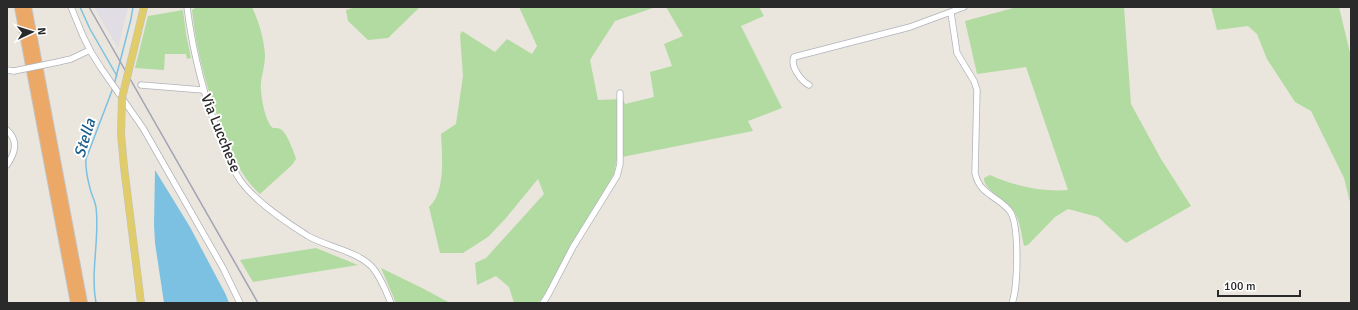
<svg xmlns="http://www.w3.org/2000/svg" width="1358" height="310" viewBox="0 0 1358 310" font-family="Signika,sans-serif">
  <style>
    .industrial { fill: #e0dde4 }
    .green { fill: #b1dba0 }
    .water { fill: #7cc1e1 }
    .lines { fill: none; stroke-linecap: round; stroke-linejoin: round }
    .stream { stroke: #7cc1e1; stroke-width: 1.5 }
    .minor-casing { stroke: #b1b3bc; stroke-width: 7 }
    .major-casing { stroke: #c3c3c3; stroke-width: 8 }
    .highway-casing { stroke: #c3c3c3; stroke-width: 10 }
    .minor { stroke: #fff; stroke-width: 5.5 }
    .major { stroke: #e1cc6c; stroke-width: 7 }
    .highway { stroke: #eca867; stroke-width: 8 }
    .rail { stroke: #a1a2b2; stroke-width: 1.5 }
    .minor-bridge-casing { stroke: #b1b3bc; stroke-width: 7; stroke-linecap: butt }
    .major-bridge-casing { stroke: #c3c3c3; stroke-width: 8; stroke-linecap: butt }
    .minor-bridge { stroke: #fff; stroke-width: 5.5 }
    .major-bridge { stroke: #e1cc6c; stroke-width: 7 }
    .labels { text-anchor: middle; stroke-width: 4; stroke-linejoin: round; paint-order: stroke }
    .street-label { font-size: 15px; fill: #2a2a2a; stroke: #fff }
    .water-label { font-size: 16px; font-style: italic; fill: #1c5f8c; stroke: #fff }
  </style>
  <rect width="100%" height="100%" fill="#eae6de"/>
  <path class="industrial" d="M94 7H128L118 48Z"/>
  <path class="green" d="M197 7H252C259 22 264 39 265 55 265 65 262 74 261 83 260 94 265 122 273 128 276 128 280 128 282 130 287 134 295 154 296 159L292 165 260 194C242 178 234 158 225 137 209 96 196 53 192 10Z
    M355 7H420L388 38 368 40 348 21 346 10Z
    M519 7H656L615 21 590 60 598 100 623 99 625 104 654 97 650 72 672 66 664 44 683 36 666 7H759L764 16 741 26 782 108 748 121 753 131 617 158 614 174 575 240 547 293 538 303H514L509 287 496 276 477 285 475 263 486 258 544 194 538 179 506 218 488 237 463 253H440L429 207C446 192 442 155 441 134L456 124 463 76 460 35 462 31 495 52 507 39 532 54 537 46Z
    M1017 7H1124L1131 104 1161 159 1191 206 1126 243 1098 217 1068 209 1055 217 1028 245 1024 246C1021 233 1020 217 1011 208 1004 201 983 188 984 178L990 175C1014 186 1042 192 1068 190L1026 67 977 74 965 21Z
    M1211 7H1339L1351 57V206L1344 178 1311 111 1295 102 1267 59 1257 34 1248 26 1217 30Z
    M183 10 186 34 191 58 187 59 186 54H165L164 70 135 68 148 16Z
    M316 248 358 265 253 282 240 260Z
    M381 268 422 288 450 303H396Z"/>
  <path class="water" d="M155 170 190 227 226 295 229 303H164L155 243 154 225Z"/>
  <g class="lines">
    <path class="stream" d="M80 7 90 29 117 76
      M114 85 131 19 133 7
      M96 303C90 271 100 239 96 207 95 202 93 197 91 192 88 181 85 171 86 159L113 88"/>
    <g class="minor-casing">
      <path id="minor" d="M71 7 83 36 91 52 101 68 143 128 223 268 240 303
        M187 7C193 54 204 98 222 142 227 154 232 169 240 180 254 200 287 223 308 236 327 247 358 251 373 268 381 278 386 291 391 303
        M951 13 957 53 974 81 977 90 975 173C980 195 996 195 1009 210 1020 222 1018 288 1012 303
        M58 62 71 59 90 50
        M7 70 14 71
        M141 85 203 90
        M809 85C801 81 790 66 794 57L910 27 964 7
        M7 130C19 141 15 153 7 165
        M543 303 548 295 573 247 617 176 620 164V93"/>
    </g>
    <g class="major-casing">
      <path id="major" d="M124 167 141 303"/>
    </g>
    <g class="highway-casing">
      <path id="highway" d="M19 7 75 303
        M27 7 83 303"/>
    </g>
    <use href="#minor" class="minor"/>
    <use href="#major" class="major"/>
    <use href="#highway" class="highway"/>
    <path class="rail" d="M89 7 258 303"/>
    <g class="minor-bridge-casing">
      <path id="minor-bridge" d="M14 71 58 62"/>
    </g>
    <g class="major-bridge-casing">
      <path id="major-bridge" d="M124 167 121 134 122 98 144 7"/>
    </g>
    <use href="#minor-bridge" class="minor-bridge"/>
    <use href="#major-bridge" class="major-bridge"/>
  </g>
  <g class="labels">
    <g class="street-label">
      <text transform="translate(221 133) rotate(68)" y="5">Via Lucchese</text>
    </g>
    <g class="water-label">
      <text transform="translate(84 138) rotate(-73)" y="6">Stella</text>
    </g>
  </g>
  <rect width="1358" height="310" fill="none" stroke="#2a2a2a" stroke-width="16"/>
  <g transform="translate(32 32) rotate(86)" stroke="#ffffff" stroke-width="3" paint-order="stroke">
  <path d="M0-3L7 15L0 10L-7 15Z" fill="#2a2a2a"/>
  <text y="-6" font-size="11" font-weight="bold" text-anchor="middle" fill="#2a2a2a">N</text>
  </g>
  <path d="M1218 290v6h82v-6" fill="none" stroke="#2a2a2a" stroke-width="2"/>
  <text x="1224" y="290" font-size="12" fill="#2a2a2a" stroke="#ffffff" stroke-width="3" paint-order="stroke">100 m</text>
</svg>
